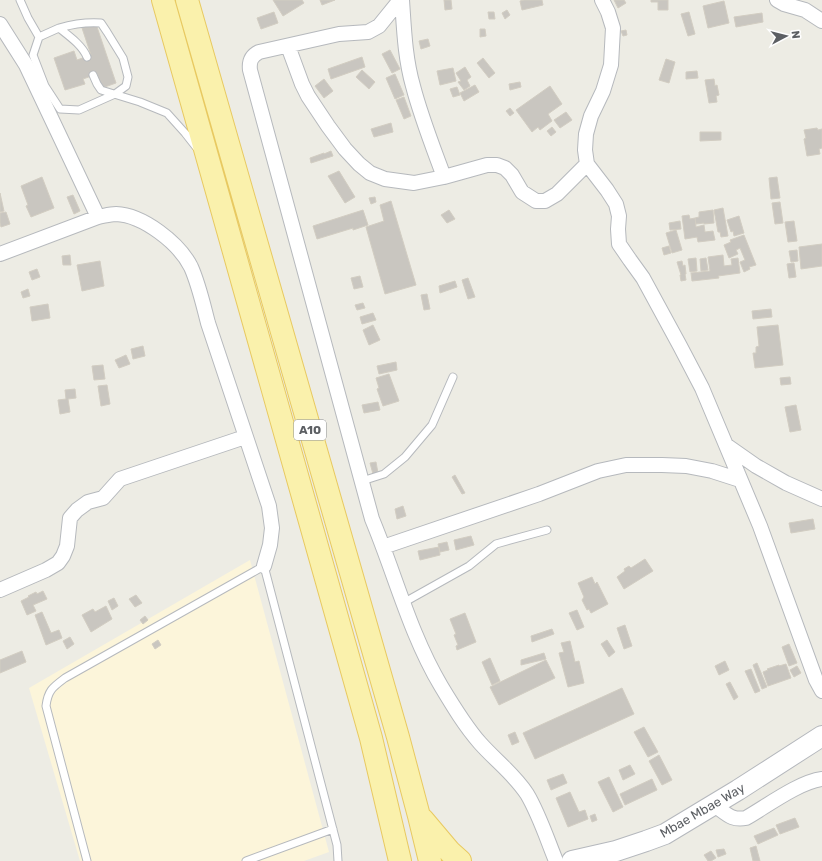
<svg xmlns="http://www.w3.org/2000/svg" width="822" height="861" viewBox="0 0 822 861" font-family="Rubik,sans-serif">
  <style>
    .commercial { fill: #fcf5da }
    .building { fill: #c9c6c0; stroke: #d2cdc2 }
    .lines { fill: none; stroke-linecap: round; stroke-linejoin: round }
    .lane-casing { stroke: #b6b9bd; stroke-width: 9 }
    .street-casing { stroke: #b6b9bd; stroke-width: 16 }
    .secondary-casing { stroke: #b5b8bd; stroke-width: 22 }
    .primary-casing { stroke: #e8c961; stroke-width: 24 }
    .lane { stroke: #fff; stroke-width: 7 }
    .street { stroke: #fff; stroke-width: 14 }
    .secondary { stroke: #fff; stroke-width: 20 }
    .primary { stroke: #faf1ac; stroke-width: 22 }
    .labels { text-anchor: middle; stroke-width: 3; stroke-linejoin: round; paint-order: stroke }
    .shield { fill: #fff; stroke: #8d8f92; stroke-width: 1 }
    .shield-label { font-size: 12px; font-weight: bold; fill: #5c5f63 }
    .street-label { font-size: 13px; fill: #5c5f63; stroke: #fff }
  </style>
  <rect width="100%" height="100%" fill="#edece4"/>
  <path class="commercial" d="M250 560 329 852 304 861H80L29 688Z"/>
  <path class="building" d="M273 0H302L304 3 283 16Z
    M320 0H335L322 5Z
    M444 0H451L452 9 445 10Z
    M524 0H542L543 5 522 10 520 1Z
    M614 0H624L626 3 618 8Z
    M651 0H668V10H658V2H651Z
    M724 1 729 23 708 28 703 6Z
    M507 10 510 15 505 19 502 13Z
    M274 12 278 23 261 29 257 18Z
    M488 12H494L495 19H489Z
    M689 12 695 34 688 36 681 14Z
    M762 13 763 22 736 27 734 17Z
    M95 21 116 83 102 88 97 74 83 79 85 84 65 90 54 58 74 51 77 60 91 55 81 25Z
    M480 29H485L486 36 480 37Z
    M626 30 627 35 623 36 621 31Z
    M428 39 430 46 421 49 419 41Z
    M390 50 400 69 392 73 382 54Z
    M362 57 365 67 331 79 328 69Z
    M483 58 495 73 489 78 477 63Z
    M666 59 675 62 669 83 659 80Z
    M465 67 471 77 467 80 470 86 464 90 458 82 461 81 456 73Z
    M453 68 456 81 440 85 437 71Z
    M362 70 375 82 369 89 356 77Z
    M697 71 698 78 686 79V72Z
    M395 74 404 95 395 99 386 78Z
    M324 79 333 91 324 98 315 86Z
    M714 79 715 86 717 85 719 95 716 96 717 102 709 103 705 80Z
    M520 82 521 87 510 90 509 84Z
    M475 85 479 92 464 101 460 93Z
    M550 86 562 104 548 114 552 121 540 130 538 127 532 132 516 110Z
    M457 87 460 95 453 97 450 89Z
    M404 97 411 116 404 119 396 100Z
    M510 108 514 113 510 116 506 111Z
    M566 112 572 120 560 128 554 120Z
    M391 123 393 132 374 137 371 129Z
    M552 127 556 132 551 136 547 131Z
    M817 128 818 130 822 129V148L819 149 820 154 807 156 804 139 806 138 804 130Z
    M700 132H721V140L700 141Z
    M331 151 333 156 311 163 310 158 324 153V154Z
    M339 171 355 197 345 203 328 176Z
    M42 177 54 208 31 217 26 206 28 205 21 186Z
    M777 177 780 198 771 199 769 178Z
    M0 193 4 211 0 212Z
    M73 195 80 211 74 214 67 197Z
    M375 197 376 202 371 204 369 198Z
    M391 201 416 285 385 294 366 227 384 221 380 205Z
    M780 202 783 223 775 224 772 203Z
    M723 208 728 236 721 237 720 232H718L714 210Z
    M363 210 368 225 353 230V228L317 239 313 226Z
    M449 210 455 219 447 223 441 215Z
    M713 210 714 223 704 224V223L696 224 695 218 699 217V212Z
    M6 212 10 224 1 227 0 223V213Z
    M689 215 690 219 695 218 696 227 704 225 705 232 713 231 715 240 698 242 697 237 685 239 682 216Z
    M739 216 744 233 734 236 733 231 731 232 727 220Z
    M680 221 681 229 670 230 669 223Z
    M794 221 797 241 788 242 785 222Z
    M676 230 682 250 672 253 666 233Z
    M744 235 756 265 749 267 750 269 744 272 740 262 745 260 740 248 736 250 738 254 729 258 724 245 731 242 730 240Z
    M822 244V266L801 269 799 247Z
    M669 246 671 253 664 255 662 248Z
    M797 250 798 261 791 262 789 251Z
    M70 255 71 265H63L62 256Z
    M723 255 724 266 732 265 731 259 738 258 740 273 718 276 719 278 692 281 691 273 710 271 708 257Z
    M696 258 697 271 690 272 688 259Z
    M706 258 708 270 701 271 700 259Z
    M100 261 104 286 82 291 77 265Z
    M682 261 683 266 685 265 686 274H685L686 280 681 281 680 275H681L677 262Z
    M794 263 796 277 789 278 787 264Z
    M37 269 40 277 32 280 29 272Z
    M360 276 363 287 354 289 351 278Z
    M468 278 475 297 468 299 462 280Z
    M455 281 457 287 440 293 439 286Z
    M28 289 30 296 23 298 21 292Z
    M427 294 430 309 424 310 421 295Z
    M363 303 365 308 357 310 355 305Z
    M48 304 50 318 32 321 30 307Z
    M771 309 772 317 753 319 752 311Z
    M373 313 376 320 362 324 360 317Z
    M373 325 380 340 369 345 363 330Z
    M778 325 783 365 755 368 753 353H756V347L759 346 757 327Z
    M143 346 145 356 133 359 131 349Z
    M126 355 130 364 119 368 115 360Z
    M396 362 397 370 379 374 377 366Z
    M103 365 105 379 94 380 92 366Z
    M389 374 399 401 383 406 377 389 379 388 376 378Z
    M790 377 791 384 781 385 780 378Z
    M107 385 110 404 101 406 98 386Z
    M75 389 76 398 68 399 70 412 60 414 58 400 66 399 65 390Z
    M378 402 380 410 364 413 362 405Z
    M796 405 801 430 790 432 785 407Z
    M376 462 378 473 373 474 370 463Z
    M455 475 465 493 462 494 452 477Z
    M403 506 406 516 397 519 395 509Z
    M813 519 815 529 791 533 789 523Z
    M471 536 474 545 456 550 454 540Z
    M447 542 449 550 440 552 438 544Z
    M439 547 440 555 420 560 418 551Z
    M645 559 653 571 624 589 617 577 625 571 624 569 629 566 631 568Z
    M592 577 595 584 597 582 608 604 591 613 589 609 587 610 582 600 584 597 578 583Z
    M43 591 47 599 33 605 36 611 27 615 21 601 29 597 28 596 36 592 37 594Z
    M136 595 142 603 135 607 129 599Z
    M114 598 118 606 112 610 108 601Z
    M106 606 112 619 91 632 82 615 93 609 95 612Z
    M577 610 584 627 577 630 569 613Z
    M42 612 51 633 59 630 62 638 46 645 35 615Z
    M465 613 476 642 457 650 456 646 458 645 454 635 456 634 450 619Z
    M145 616 148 620 143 624 140 620Z
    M625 625 632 646 624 649 617 628Z
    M552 629 554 634 532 642 531 636Z
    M70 637 74 644 67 649 63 641Z
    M158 640 161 645 155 649 152 644Z
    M607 640 615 652 609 657 601 644Z
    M570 641 575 662 579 661 584 683 568 687 559 653 564 652 561 643Z
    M789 644 797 663 789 666 782 647Z
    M22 651 26 662 0 673V660Z
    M544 653 546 659 521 665V660Z
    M490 658 500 681 492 685 482 662Z
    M546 660 555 678 499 705 490 687Z
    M725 661 729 670 719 675 715 666Z
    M757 663 767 687 762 689 753 665Z
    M786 664 791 678 768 686 763 672 768 670 767 669 779 665V666Z
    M797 666 801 673 794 677 790 670Z
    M751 669 760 691 755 693 745 671Z
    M730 682 738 697 734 700 726 684Z
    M622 688 634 714 535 759 523 733Z
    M644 727 658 752 648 757 634 732Z
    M515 732 519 742 512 745 508 735Z
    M659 755 672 780 662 785 649 761Z
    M630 765 635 774 623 780 619 770Z
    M563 774 567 783 551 790 547 780Z
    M609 777 623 807 613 812 598 782Z
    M652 779 657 790 625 805 620 794Z
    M570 792 579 812 585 810 588 819 568 827 556 798Z
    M595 814 597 820 592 822 590 816Z
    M795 818 799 827 780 834 776 825Z
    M774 828 778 835 758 844 754 836Z
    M756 846 760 861H753L750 848Z
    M724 849 726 854 718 857 716 850Z
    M711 851 716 858 711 861H708L704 855Z"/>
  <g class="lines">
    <g class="lane-casing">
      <path id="lane" d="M20 0 28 18 39 37 59 28C69 36 82 45 87 57
        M39 37 33 55 45 86 60 109 79 110 115 94 126 86 128 77 123 58 107 32 101 23C87 22 73 24 59 28
        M93 75 97 84 101 90 140 102 167 113 185 133 196 147
        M362 481 384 474 405 457 432 425 453 377
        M403 603 469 566 496 544 547 530
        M87 861 46 706C48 690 53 687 65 678L264 566 337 845 338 861
        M246 861 333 829"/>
    </g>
    <g class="street-casing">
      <path id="street" d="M400 0 379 26 368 32 339 34 259 52C251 56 249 62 250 70L372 519C395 574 410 634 441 686 453 706 465 726 480 743 496 761 514 774 527 794 539 814 547 839 556 861
        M402 0C404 29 405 58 413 86 421 117 433 147 444 177
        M602 0 608 12 613 28 611 65 603 91 591 116 586 134 585 150 587 164 607 190 616 204 619 216 618 229 619 244 630 260 643 278 680 346 702 388 760 526 816 680 822 691
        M777 0 784 4 805 10 822 21
        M0 24 26 65 98 217
        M288 46 302 84 308 96 328 126 345 149 359 164 370 173 385 179 414 183 444 177 487 165H497L505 168 512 175 522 192 536 201H545L557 194 587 164
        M0 254 98 217C104 216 110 214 116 214 143 215 179 243 191 267 199 285 203 304 208 323L269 506 272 528 270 545 264 566
        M726 445 756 466 786 483 822 499
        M383 547 539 494 598 471 626 465H662L686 466 712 471 740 480
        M0 590 46 570 58 563 63 556 67 546 70 518 77 510 88 502 103 498 120 479 245 437
        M714 805C726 813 731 821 746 818 767 806 799 782 822 779"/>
    </g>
    <g class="secondary-casing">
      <path id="secondary" d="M572 861 616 851 646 841 665 834 738 790 822 736"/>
    </g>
    <g class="primary-casing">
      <path id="primary" d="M163 0 371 738 400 861
        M187 0 398 737 419 816 430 861
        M423 820 450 852 460 861"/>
    </g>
    <use href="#lane" class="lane"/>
    <use href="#street" class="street"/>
    <use href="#secondary" class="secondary"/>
    <use href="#primary" class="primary"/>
  </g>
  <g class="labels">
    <rect class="shield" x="294" y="420" width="32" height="20" rx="3"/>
    <g class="shield-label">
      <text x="310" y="434">A10</text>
    </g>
    <g class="street-label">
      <text transform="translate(702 810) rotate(-30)" y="5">Mbae Mbae Way</text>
    </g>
  </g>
  <g transform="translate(786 36) rotate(83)" stroke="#ffffff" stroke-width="3" paint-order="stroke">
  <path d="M0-3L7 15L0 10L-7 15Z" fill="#5c5f63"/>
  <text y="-6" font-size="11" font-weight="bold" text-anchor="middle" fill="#5c5f63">N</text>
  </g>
</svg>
